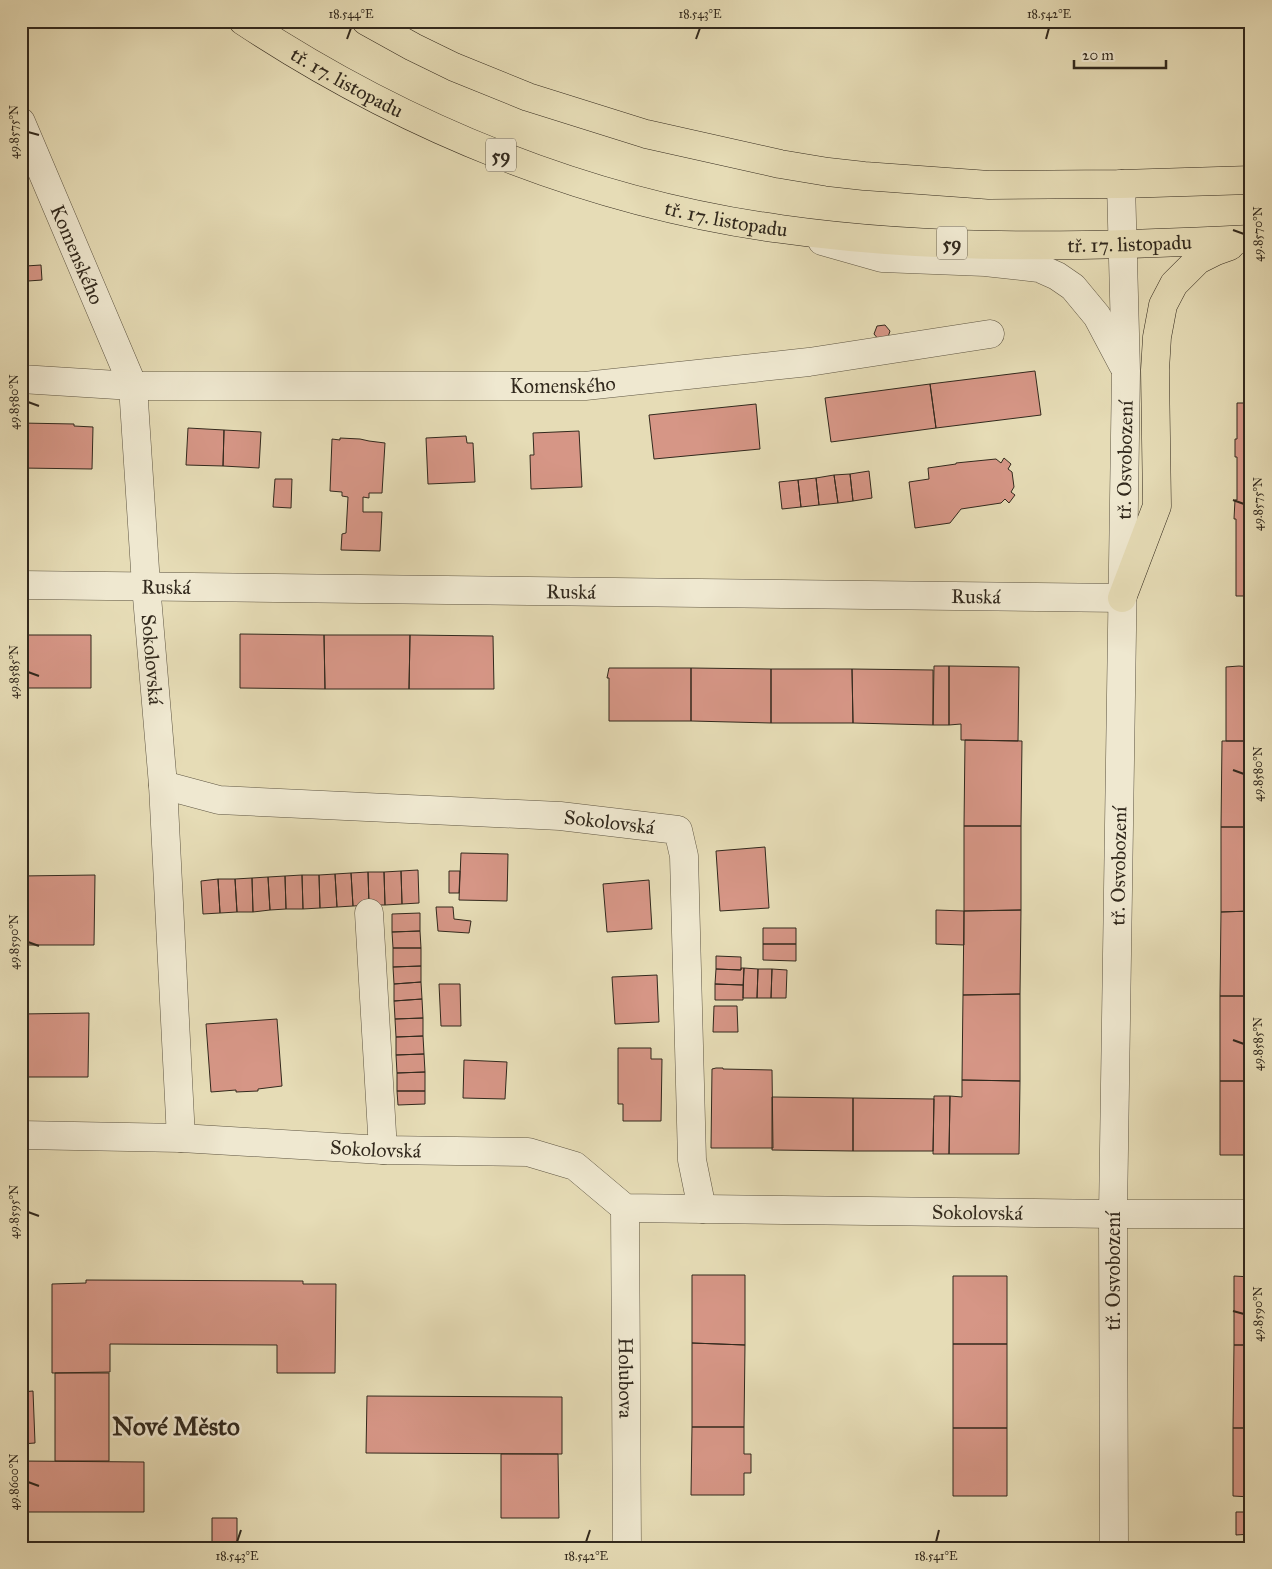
<svg xmlns="http://www.w3.org/2000/svg" width="1272" height="1569" viewBox="0 0 1272 1569" font-family="'IM FELL Great Primer',serif">
  <style>
    .building { fill: #d69686; stroke: #32291d }
    .lines { fill: none; stroke-linecap: round; stroke-linejoin: round }
    .minor-casing { stroke: #5f5643; stroke-width: 29 }
    .tertiary-casing { stroke: #5f5643; stroke-width: 29 }
    .primary-casing { stroke: #32291d; stroke-width: 29 }
    .minor { stroke: #efe8d0; stroke-width: 28 }
    .tertiary { stroke: #efe8d0; stroke-width: 28 }
    .primary { stroke: #e6dcb6; stroke-width: 28 }
    .ticks { fill: none; stroke: #32291d; stroke-width: 2 }
    .labels { text-anchor: middle; stroke-width: 5; stroke-linejoin: round; paint-order: stroke }
    .shield { fill: #efe8d0; stroke: #6b6253; stroke-width: 1 }
    .shield-label { font-size: 19px; font-weight: bold; fill: #32291d }
    .street-label { font-size: 20px; fill: #32291d; stroke: #efe8d0 }
    .district-label { font-size: 25px; font-weight: bold; fill: #32291d; stroke: #efe8d0 }
    .neatline { fill: none; stroke: #32291d; stroke-width: 2 }
    .ticks-label { font-size: 12px; text-anchor: middle; fill: #32291d }
  </style>
  <rect width="100%" height="100%" fill="#e6dcb6"/>
  <filter id="stains"><feTurbulence type="fractalNoise" baseFrequency=".004" numOctaves="4"/><feColorMatrix values="0 0 0 0 .2 0 0 0 0 .09 0 0 0 0 .02 0 0 0 .5 -.17"/></filter>
  <radialGradient id="worn" r=".72"><stop offset=".6" stop-color="#630" stop-opacity="0"/><stop offset="1" stop-color="#630" stop-opacity=".3"/></radialGradient>
  <path class="building" d="M41 265 42 280 28 281 26 266Z
    M885 325 890 331 887 340H879L874 334 877 326Z
    M1035 371 1041 415 936 428 930 384Z
    M930 384 936 428 831 442 825 398Z
    M1237 403H1251V596H1236V519H1234L1235 500H1237V457H1235V439H1237Z
    M756 404 760 449 654 459 649 415Z
    M21 423 74 424V426L93 427 92 469 21 468Z
    M188 428 224 430 223 466 186 465Z
    M224 430 261 432 259 468 223 466Z
    M579 431 582 487 531 489 530 455H534L533 433Z
    M466 436 467 443H473L475 482 428 484 426 438Z
    M340 438 360 439 369 441 385 443 382 493H369V498L363 497V512H382L380 551 341 550 342 534 346 533 348 497 342 496V492L330 491 332 439 340 440Z
    M1004 458 1011 464 1008 469 1012 472 1014 487 1011 492 1015 495 1009 503 1005 499 1001 503 961 509 950 523 915 528 909 482 929 479 928 468 956 464V463L996 459 1001 463Z
    M869 471 872 498 853 501 850 474Z
    M850 474 853 501 838 503 834 475Z
    M834 475 838 503 819 505 816 478Z
    M816 478 819 505 801 507 798 480Z
    M275 479H292L291 508 273 507Z
    M798 480 801 507 782 509 779 482Z
    M240 634 324 635 325 689 240 688Z
    M22 635H91V688H21Z
    M324 635H410L409 689H325Z
    M410 635 493 636 494 689H409Z
    M934 666H949V725H933Z
    M949 666 1019 667 1018 741 961 740V724L949 725Z
    M1239 666 1251 667V741H1226V667Z
    M609 668H691V721H609V678H607Z
    M691 668 771 669V723L691 721Z
    M771 669H852L853 723H771Z
    M852 669 933 670V725L853 723Z
    M965 740 1022 741 1021 826H964Z
    M1222 741H1251V827H1221Z
    M964 826H1021V910L964 911Z
    M1221 827H1251V911L1221 912Z
    M765 847 769 908 720 911 716 851Z
    M461 853 508 854 507 901 459 900Z
    M418 870 419 903 402 904 401 871Z
    M401 871 402 904 385 905 384 872Z
    M449 871H460L459 893H449Z
    M368 872H384L385 905H369Z
    M368 872 369 905 353 906 351 873Z
    M351 873 353 906 337 907 335 874Z
    M335 874 337 907 320 908 319 875Z
    M95 875 94 945H21V876Z
    M302 875H319L320 908 303 909Z
    M302 875 303 909H286L285 876Z
    M285 876 286 909 270 910 268 877Z
    M268 877 270 910 253 912 252 878Z
    M252 878 253 912H237L235 879Z
    M218 879H235L237 912 220 913Z
    M218 879 220 913 203 914 201 881Z
    M649 880 652 929 607 932 603 884Z
    M436 907H453L454 919 471 921 469 933 438 931Z
    M936 910 964 911V945L936 944Z
    M1021 910 1020 994 963 995 964 911Z
    M1251 911V996H1220L1221 912Z
    M420 913V931L392 932V914Z
    M763 928H796V944H763Z
    M420 931 421 948H393L392 932Z
    M763 944H796V961L763 960Z
    M393 948H421V966L393 967Z
    M716 956 741 957V970L716 969Z
    M421 966V982L394 984 393 967Z
    M741 968H744L743 985 715 984 716 969 741 970Z
    M744 968 758 969 757 998H743Z
    M758 969H772L771 998H757Z
    M772 969 787 970 786 998H771Z
    M657 975 659 1022 615 1024 612 977Z
    M421 982 422 999 394 1001V984Z
    M439 984H460L461 1026H441Z
    M715 984 743 985V1000H715Z
    M1020 994V1081L962 1080 963 995Z
    M1220 996H1251V1081H1220Z
    M422 999 423 1018 395 1019 394 1001Z
    M714 1006H737L738 1032H713Z
    M89 1013 88 1077H21V1014Z
    M423 1018V1036L396 1037 395 1019Z
    M277 1019 282 1086 258 1089V1091L236 1092V1090L211 1092 206 1024Z
    M423 1036 424 1054 396 1055V1037Z
    M618 1048H651V1059H662L661 1121H623V1104H618Z
    M424 1054 425 1072 397 1073 396 1055Z
    M464 1060 507 1062 505 1099 463 1098Z
    M716 1068H723V1069L772 1070 773 1148H711L712 1069Z
    M425 1072V1091H397V1073Z
    M962 1080 1020 1081 1019 1154H949L950 1096 962 1097Z
    M1220 1081H1251V1155H1220Z
    M397 1091H425V1104L398 1105Z
    M934 1096H950L949 1154H933Z
    M772 1097 853 1098V1151L772 1150Z
    M853 1098 934 1099 933 1151H853Z
    M692 1275H745V1345L692 1343Z
    M953 1276H1007V1344H953Z
    M1234 1276 1251 1277V1345H1234Z
    M86 1280 303 1281V1284H336L335 1373H277V1345L110 1344V1372L52 1373V1284L86 1283Z
    M692 1343 745 1345 744 1427H692Z
    M953 1344H1007V1428H953Z
    M1234 1345H1251V1428H1233Z
    M55 1373H109V1461H55Z
    M33 1391 35 1443 21 1444V1392Z
    M367 1396 562 1397V1454L366 1453Z
    M692 1427H744V1454H751V1473H744V1495H691Z
    M953 1428H1007V1496H953Z
    M1233 1428H1251V1497L1233 1496Z
    M501 1454H558L559 1518H501Z
    M21 1461 144 1462V1512H21Z
    M1236 1512H1251V1534L1236 1535Z
    M212 1518H237V1548H212Z"/>
  <g class="lines">
    <g class="minor-casing">
      <g id="minor">
        <path id="s1" d="M21 122 133 386 146 585 163 785 181 1138"/>
        <path id="s2" d="M21 379 133 386H585L809 362 990 334"/>
        <path id="s3" d="M21 585 1122 598"/>
        <path id="s4" d="M163 785 219 800 560 816 678 830 684 856 692 1160 702 1209"/>
        <path d="M369 913 383 1150"/>
        <path id="s5" d="M21 1135 181 1138 383 1150 528 1152 575 1166 625 1208 1113 1214H1251"/>
        <path id="s6" d="M625 1208 627 1548"/>
      </g>
    </g>
    <g class="tertiary-casing">
      <g id="tertiary">
        <path d="M822 241 882 258 985 262 1039 268 1057 276 1073 287 1097 316 1123 365"/>
        <path id="s7" d="M1114 1548 1113 1214 1126 371 1121 184"/>
      </g>
    </g>
    <g class="primary-casing">
      <g id="primary">
        <path id="s8" d="M243 21C405 128 589 203 781 229 936 251 1095 247 1251 239"/>
        <path d="M366 21 413 47 454 67 528 97 646 134 780 164 828 172 864 176 989 185 1121 184 1251 180"/>
        <path d="M1122 598 1157 506 1155 370 1157 337 1163 305 1174 284 1198 260 1216 251 1230 246"/>
      </g>
    </g>
    <use href="#minor" class="minor"/>
    <use href="#tertiary" class="tertiary"/>
    <use href="#primary" class="primary"/>
  </g>
  <path class="ticks" d="M347 39 351 28M696 39 700 28M1046 39 1049 28M28 132 39 135M1233 230 1244 234M28 402 39 406M1233 500 1244 504M28 672 39 676M1233 770 1244 774M28 942 39 946M1233 1040 1244 1044M28 1212 39 1216M1233 1311 1244 1314M28 1482 39 1486M237 1542 241 1530M586 1542 590 1530M936 1542 939 1530"/>
  <g class="labels">
    <g class="shield">
      <rect x="486" y="138.5" width="30" height="33" rx="4"/>
      <rect x="937" y="226.5" width="30" height="33" rx="4"/>
    </g>
    <g class="shield-label">
      <text x="501" y="162">59</text>
      <text x="952" y="250">59</text>
    </g>
    <g class="street-label">
      <text dy="7" stroke="none"><textPath href="#s8" startOffset="121">tř. 17. listopadu</textPath></text>
      <text dy="7" stroke="none"><textPath href="#s8" startOffset="526">tř. 17. listopadu</textPath></text>
      <text dy="7" stroke="none"><textPath href="#s8" startOffset="931">tř. 17. listopadu</textPath></text>
      <text dy="7" stroke="none"><textPath href="#s1" startOffset="144">Komenského</textPath></text>
      <text dy="7" stroke="none"><textPath href="#s2" startOffset="542">Komenského</textPath></text>
      <text dy="7" stroke="none"><textPath href="#s7" startOffset="1088">tř. Osvobození</textPath></text>
      <text dy="7" stroke="none"><textPath href="#s3" startOffset="145">Ruská</textPath></text>
      <text dy="7" stroke="none"><textPath href="#s3" startOffset="550">Ruská</textPath></text>
      <text dy="7" stroke="none"><textPath href="#s3" startOffset="955">Ruská</textPath></text>
      <text dy="7" stroke="none"><textPath href="#s1" startOffset="561">Sokolovská</textPath></text>
      <text dy="7" stroke="none"><textPath href="#s4" startOffset="449">Sokolovská</textPath></text>
      <text dy="7" stroke="none"><textPath href="#s7" startOffset="682">tř. Osvobození</textPath></text>
      <text dy="7" stroke="none"><textPath href="#s5" startOffset="355">Sokolovská</textPath></text>
      <text dy="7" stroke="none"><textPath href="#s5" startOffset="974">Sokolovská</textPath></text>
      <text transform="translate(1113 1271) rotate(-90)" y="7">tř. Osvobození</text>
      <text dy="7" stroke="none"><textPath href="#s6" startOffset="170">Holubova</textPath></text>
    </g>
    <g class="district-label">
      <text x="176" y="1435">Nové Město</text>
    </g>
  </g>
  <rect width="1272" height="1569" fill="none" stroke="#e6dcb6" stroke-width="55"/>
  <path d="M1074 60v8h92v-8" fill="none" stroke="#32291d" stroke-width="2.5"/>
  <text x="1082" y="60" font-size="15" fill="#32291d" stroke="#efe8d0" stroke-width="4" paint-order="stroke">20 m</text>
  <rect x="28" y="28" width="1216" height="1514" class="neatline"/>
  <g class="ticks-label">
    <text x="351" y="18">18.544°E</text>
    <text x="700" y="18">18.543°E</text>
    <text x="1049" y="18">18.542°E</text>
    <text transform="translate(14 132) rotate(-90)" y="4">49.8575°N</text>
    <text transform="translate(1258 234) rotate(-90)" y="4">49.8570°N</text>
    <text transform="translate(14 402) rotate(-90)" y="4">49.8580°N</text>
    <text transform="translate(1258 504) rotate(-90)" y="4">49.8575°N</text>
    <text transform="translate(14 672) rotate(-90)" y="4">49.8585°N</text>
    <text transform="translate(1258 774) rotate(-90)" y="4">49.8580°N</text>
    <text transform="translate(14 942) rotate(-90)" y="4">49.8590°N</text>
    <text transform="translate(1258 1044) rotate(-90)" y="4">49.8585°N</text>
    <text transform="translate(14 1212) rotate(-90)" y="4">49.8595°N</text>
    <text transform="translate(1258 1314) rotate(-90)" y="4">49.8590°N</text>
    <text transform="translate(14 1482) rotate(-90)" y="4">49.8600°N</text>
    <text x="237" y="1560">18.543°E</text>
    <text x="586" y="1560">18.542°E</text>
    <text x="936" y="1560">18.541°E</text>
  </g>
  <rect width="100%" height="100%" filter="url(#stains)"/>
  <rect width="100%" height="100%" fill="url(#worn)"/>
</svg>
